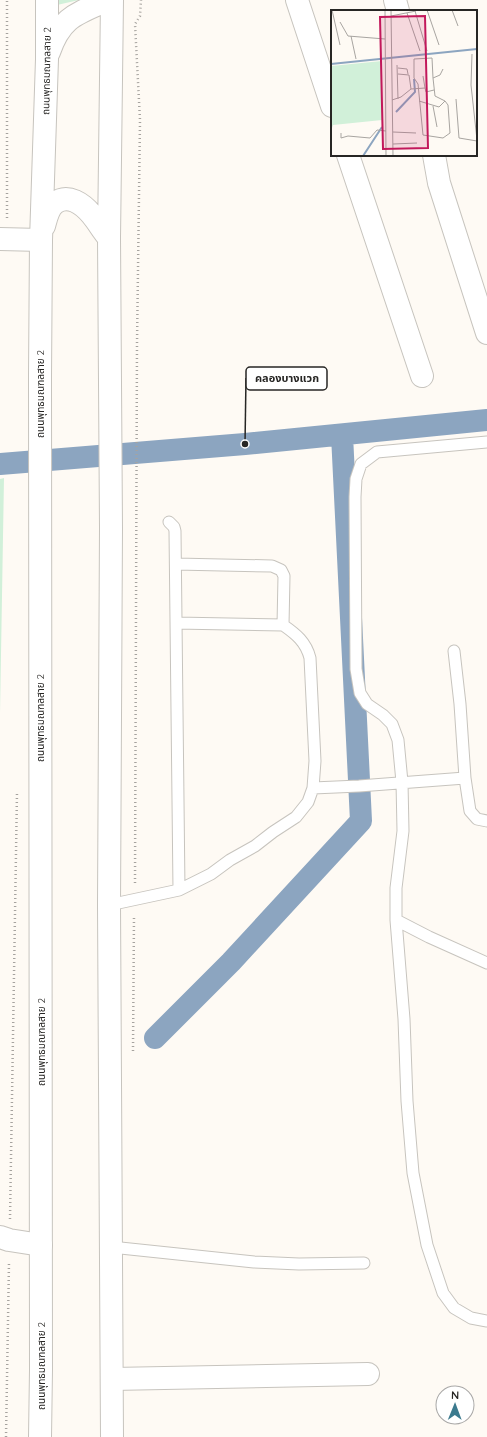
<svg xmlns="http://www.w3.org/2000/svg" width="487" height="1437" viewBox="0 0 487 1437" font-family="Quicksand,'Noto Sans Thai',sans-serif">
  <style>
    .green { fill: #d1f0d9 }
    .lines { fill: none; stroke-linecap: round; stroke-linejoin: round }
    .canal { stroke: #8ca5c0; stroke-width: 22 }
    .service-casing { stroke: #c7c4be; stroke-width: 13 }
    .minor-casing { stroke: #c7c4be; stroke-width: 24 }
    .secondary-casing { stroke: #c7c4be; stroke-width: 24 }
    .path { stroke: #a6a39f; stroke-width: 2.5; stroke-dasharray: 1 3; stroke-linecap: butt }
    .service { stroke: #fff; stroke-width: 11 }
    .minor { stroke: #fff; stroke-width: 22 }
    .secondary { stroke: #fff; stroke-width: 22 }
    .labels { text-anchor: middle; stroke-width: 4; stroke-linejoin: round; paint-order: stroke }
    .street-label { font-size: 10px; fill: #272624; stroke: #fff }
    .inset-river { fill: none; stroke: #8ca5c0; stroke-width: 2 }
    .inset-road { fill: none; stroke: #a8a5a1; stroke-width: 1 }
    .view { fill: #c2185b; fill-opacity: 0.15; stroke: #c2185b; stroke-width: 2 }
    .inset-edge { fill: none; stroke: #272624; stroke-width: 2 }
    .leader { fill: none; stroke: #272624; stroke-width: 1.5 }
    .callout-dot { fill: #272624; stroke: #fff; stroke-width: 1.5 }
    .callout { fill: #fff; stroke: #272624; stroke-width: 1.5 }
    .callout-label { font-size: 11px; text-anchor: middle; font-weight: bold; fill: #272624 }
  </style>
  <rect width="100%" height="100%" fill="#fefaf4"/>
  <path class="green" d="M57 0H79L57 5Z
    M4 478 0 714V479Z"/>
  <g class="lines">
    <path class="canal" d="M0 464 245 444 487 420
      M155 1038 231 962 361 821 342 435"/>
    <g class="service-casing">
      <path id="service" d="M487 442 377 452 361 464 356 479 355 497 356 669 360 693 367 704 383 715 392 724 398 740 402 782 403 831 396 888V920L404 1019 407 1101 413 1173 427 1245 443 1293 454 1308 471 1318 487 1321
        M169 522 174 527 175 531 179 890
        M176 564 272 566 281 570 284 576 283 625
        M454 651 460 704 465 778
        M313 788 359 786 465 778 470 811 477 819 487 821
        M109 905 179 890 211 874 230 860 255 846 273 832 296 817 308 802 313 788 315 761 310 658C306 642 296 634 283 625L176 623
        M396 920 429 937 487 963
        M111 1247 254 1262 299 1264 364 1263"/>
    </g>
    <g class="minor-casing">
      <path id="minor" d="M297 0 332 106
        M395 0 398 11
        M348 155 422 376
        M434 155 439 183 487 333
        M0 239 41 240
        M0 1237 9 1240 41 1245
        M112 1379 368 1374"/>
    </g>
    <g class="secondary-casing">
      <path id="secondary" d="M112 0 109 238 111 528 109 905 112 1437
        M49 52C61 17 76 14 108 0
        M44 226C46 219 48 208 55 203 68 193 83 204 92 215 98 222 102 230 109 238
        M40 1437 41 1370 40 377 41 240 47 59V0"/>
    </g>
    <path class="path" d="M7 218V0
      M135 883 137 344 140 120 135 24 140 16 141 0
      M133 1051 134 916
      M10 1219 17 792
      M6 1437 9 1262"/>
    <use href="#service" class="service"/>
    <use href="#minor" class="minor"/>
    <use href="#secondary" class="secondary"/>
  </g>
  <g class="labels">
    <g class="street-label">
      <text transform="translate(46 71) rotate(-89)" y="4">ถนนพุทธมณฑลสาย 2</text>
      <text transform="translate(40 394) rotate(-90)" y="4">ถนนพุทธมณฑลสาย 2</text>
      <text transform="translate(40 718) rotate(-90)" y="4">ถนนพุทธมณฑลสาย 2</text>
      <text transform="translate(41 1042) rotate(-90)" y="4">ถนนพุทธมณฑลสาย 2</text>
      <text transform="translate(41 1366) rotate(-90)" y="4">ถนนพุทธมณฑลสาย 2</text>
    </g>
  </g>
  <g transform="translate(331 10)">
    <rect width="146" height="146" fill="#fefaf4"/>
    <path d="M51 51V110L2 115 0 121V56Z" fill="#d1f0d9"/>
    <path class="inset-river" d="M0 54 146 39M65 102 84 82 83 69M32 146 51 117"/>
    <path class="inset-road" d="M1 0 9 35M54 0 55 146M60 0 62 146M96 0 108 35M121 0 127 16M84 1 96 41M76 3 89 41M60 6 85 1M9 12 17 26 54 29M20 26 25 49M141 44 140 75 146 130M66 55 67 89M67 58 76 59 77 64M92 66 94 78M102 68 101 48 83 49V68L87 74 92 125 112 128 119 123 117 95 114 91 104 86 102 68 109 65 112 59M80 79 94 78 95 82 103 80M125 89 128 128 146 131M61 90 70 87 80 79 78 65 67 64M88 91 108 97 114 91M102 96 106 117M62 122 85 123M10 123V128L17 126 39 128 46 120 55 121M62 134 86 133"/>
    <path class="view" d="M94 6 97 138 52 139 49 7Z"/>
    <rect width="146" height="146" class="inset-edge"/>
  </g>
  <path class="leader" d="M245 444L246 378"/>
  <circle class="callout-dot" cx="245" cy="444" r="4"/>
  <rect class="callout" x="246" y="367" width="81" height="23" rx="4"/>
  <g class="callout-label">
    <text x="287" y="382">คลองบางแวก</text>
  </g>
  <g transform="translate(455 1405) rotate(1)"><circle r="19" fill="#ffffff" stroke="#a9a8a7"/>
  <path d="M0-3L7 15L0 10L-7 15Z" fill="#3b7a8e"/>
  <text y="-6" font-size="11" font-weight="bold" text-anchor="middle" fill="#272624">N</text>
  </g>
</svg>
